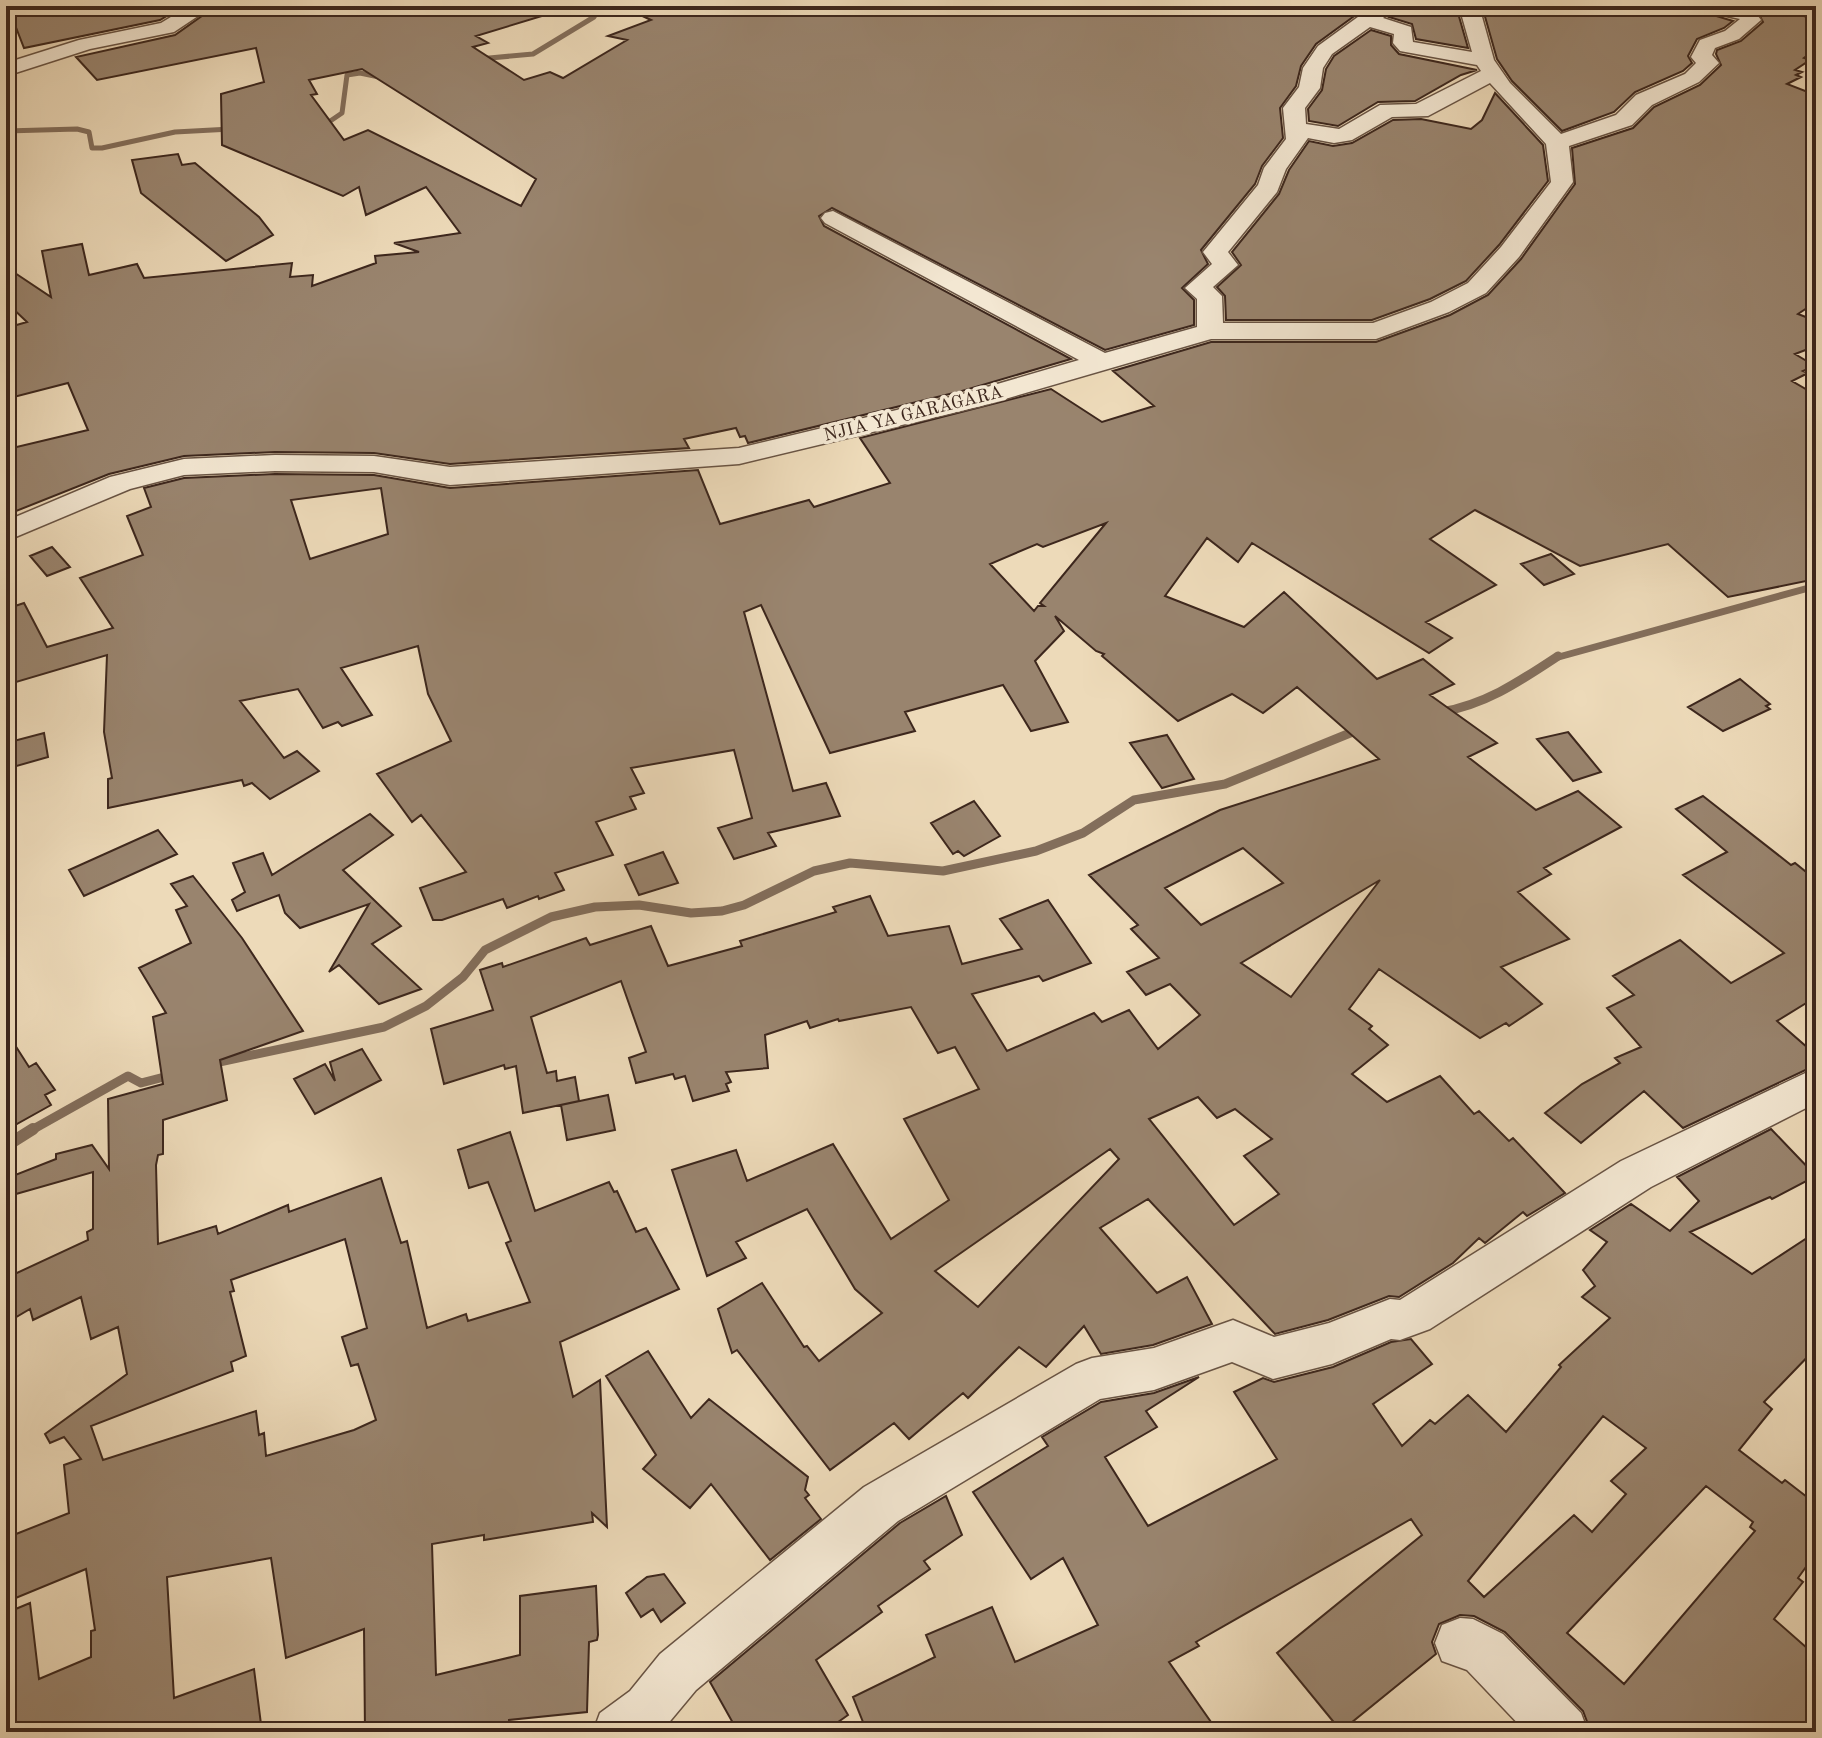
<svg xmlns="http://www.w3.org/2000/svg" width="1822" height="1738" viewBox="0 0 1822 1738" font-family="'Old Standard TT',serif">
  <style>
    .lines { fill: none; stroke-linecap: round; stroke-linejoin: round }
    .stream-far3 { stroke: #836e5b; stroke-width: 5 }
    .stream-far2 { stroke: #836e5b; stroke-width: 7 }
    .stream-far1 { stroke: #836e5b; stroke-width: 9 }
    .stream { stroke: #836e5b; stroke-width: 12 }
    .building { fill: #99846e; stroke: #3d271d; stroke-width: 2; fill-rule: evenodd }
    .minor-casing { stroke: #695444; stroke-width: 3 }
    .minor { fill: #f3e7d2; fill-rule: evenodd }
    .labels { text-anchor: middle; stroke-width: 7; stroke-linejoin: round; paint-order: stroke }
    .far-street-label { font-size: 18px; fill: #3d271d; stroke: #f3e7d2 }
  </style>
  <rect width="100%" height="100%" fill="#eddab9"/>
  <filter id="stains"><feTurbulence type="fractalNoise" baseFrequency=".0025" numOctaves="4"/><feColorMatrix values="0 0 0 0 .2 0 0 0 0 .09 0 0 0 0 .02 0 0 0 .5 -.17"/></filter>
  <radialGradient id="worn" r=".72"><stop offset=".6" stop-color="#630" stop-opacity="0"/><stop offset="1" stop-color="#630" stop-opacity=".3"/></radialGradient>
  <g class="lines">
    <path class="stream-far3" d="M479 59 533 54 594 17 601 6
      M320 128 342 113 347 75 360 73 384 78
      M6 131 77 129 89 132 92 148H102L175 132 231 129"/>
    <path class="stream-far2" d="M1555 658 1816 586"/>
    <path class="stream-far1" d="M1441 712C1487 704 1520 681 1558 656
      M210 1064 384 1027 426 1006 463 977 485 950 551 917 595 907 639 905 691 913 722 911 744 905 814 871 850 863 943 871 1036 851 1083 833 1134 800 1225 784 1360 729
      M30 1131 128 1076 141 1083 172 1075"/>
    <path class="stream" d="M6 1146 33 1129"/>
  </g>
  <path class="building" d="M31 6H183L160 20 24 48 10 12Z
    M216 6H554L555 12 476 36 488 43 473 47 524 80 550 72 563 78 627 40 608 36 651 20 621 6H1368L1316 44 1301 66 1296 86 1280 108 1283 138 1262 166 1255 184 1201 250 1208 264 1182 288 1194 300V325L1105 350 832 208 819 216 824 226 1071 359 962 391 748 443 745 436 740 437 736 428 684 439 689 448 450 464 374 453 275 452 184 456 109 474 6 515 8 449 88 430 68 383 6 399V328L27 322 6 302V267L51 297 42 251 82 244 89 275 137 264 144 278 292 263 290 277 313 275 312 286 376 263 375 256 419 252 394 243 460 233 426 187 366 215 359 187 343 196 222 145 221 94 264 82 256 48 97 80 76 57 175 35ZM362 69 536 179 521 206 368 130 344 140 311 95 317 94 309 80Z
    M1399 6H1456L1468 48 1416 39 1412 24 1389 17Z
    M1482 6H1714L1712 10 1716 16 1733 21 1724 28 1697 39 1688 56 1692 63 1683 71 1635 92 1614 112 1562 131 1512 81 1497 59Z
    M1740 6H1774L1816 20V49L1804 58 1810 60 1795 70 1802 72 1796 75 1801 77 1787 84 1813 94 1807 98 1816 101V302L1798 314 1816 321V346L1795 354 1815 366 1803 371 1808 373 1792 381 1816 395V579L1728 597 1668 544 1580 566 1475 510 1430 539 1496 585 1426 622 1452 638 1429 653 1252 543 1238 562 1207 538 1165 596 1244 627 1284 592 1377 679 1423 659 1454 684 1430 695 1497 743 1468 757 1536 810 1578 791 1621 827 1544 868 1551 874 1518 892 1569 939 1501 967 1542 1004 1509 1026 1506 1023 1480 1038 1379 969 1349 1009 1372 1026 1369 1029 1388 1045 1352 1074 1387 1102 1440 1076 1474 1114 1479 1111 1509 1141 1513 1138 1565 1193 1527 1216 1523 1212 1485 1243 1479 1238 1453 1263 1399 1297 1389 1296 1328 1320 1275 1334 1148 1199 1100 1228 1157 1293 1187 1277 1212 1324 1153 1345 1101 1354 1084 1326 1046 1367 1019 1347 968 1398 963 1393 909 1439 894 1423 830 1470 737 1350 732 1353 718 1309 762 1283 804 1347 807 1346 819 1361 882 1313 855 1289 807 1209 736 1242 746 1258 707 1276 672 1170 736 1150 747 1181 833 1144 891 1239 949 1200 904 1119 979 1089 955 1047 938 1053 911 1007 839 1021 838 1019 810 1028 807 1021 765 1035 768 1068 726 1072 731 1082 726 1084 729 1091 693 1101 685 1076 675 1079 673 1074 636 1083 629 1058 646 1052 621 981 531 1017 547 1073 556 1071 557 1081 575 1077 579 1101 523 1113 516 1066 505 1069 504 1065 444 1084 431 1029 493 1010 480 970 502 963 503 967 586 938 590 945 651 926 668 966 742 946 740 941 836 912 833 907 870 896 888 936 949 926 962 964 1022 949 1000 919 1048 900 1091 963 1043 981 1039 976 972 994 1007 1051 1094 1013 1102 1022 1129 1010 1158 1049 1200 1015 1170 984 1146 995 1127 972 1159 958 1131 929 1138 925 1089 875 1220 810 1379 759 1297 687 1263 713 1232 694 1178 721 1102 656 1104 654 1096 651 1055 616 1064 631 1035 661 1068 722 1031 731 1003 685 905 712 915 731 830 753 761 605 744 612 793 791 826 783 840 816 768 833 776 846 734 859 718 828 752 818 734 750 631 768 644 793 630 797 636 809 596 822 613 855 555 873 564 890 539 899 538 896 507 908 503 899 442 920H433L420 888 466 872 421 815 412 822 377 774 451 741 428 694 418 646 341 668 372 715 342 726 338 722 323 728 298 689 240 701 284 758 297 751 319 771 270 799 252 783 244 786 242 780 108 808V779L112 778 104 732 107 655 6 685V609L24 603 47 647 113 628 80 578 143 555 127 516 151 507 144 488 184 478 275 474 374 475 450 488 698 470 720 524 809 500 814 507 890 483 860 438 1051 389 1102 422 1154 406 1113 371 1211 342H1376L1450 315 1488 295 1521 259 1575 184 1572 148 1633 128 1654 107 1700 85 1721 65 1716 54 1717 50 1741 41 1763 22 1756 9ZM381 488 388 534 310 559 291 500ZM1106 523 1040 603 1044 606H1038L1034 611 990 564 1037 544 1043 547ZM1243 848 1283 883 1201 925 1165 888ZM1380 880 1291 997 1241 963ZM1198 1097 1217 1118 1235 1109 1272 1139 1244 1156 1279 1194 1234 1225 1149 1119ZM1110 1149 1119 1159 978 1307 935 1271Z
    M1371 30 1391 36V45L1399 54 1477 70 1461 75 1415 101 1378 102 1338 126 1309 121 1308 109 1322 90 1326 69 1334 56Z
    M1495 93 1543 145 1548 181 1499 245 1466 281 1430 299 1372 320H1226L1225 296 1217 287 1241 265 1232 252 1279 194 1289 170 1309 141 1333 146 1352 143 1393 120 1421 119 1471 129 1482 120Z
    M178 154 182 165 195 163 259 217 273 235 226 261 141 193 132 160Z
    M52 547 70 567 47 576 30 556Z
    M1551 554 1574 574 1544 585 1521 564Z
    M1740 679 1770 704 1766 706 1770 709 1723 731 1688 707Z
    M1568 732 1601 772 1573 781 1537 739Z
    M44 733 48 757 6 769V743Z
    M1167 735 1194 779 1162 788 1130 743Z
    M1703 796 1791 865 1795 863 1816 880V997L1777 1021 1816 1055V1065L1683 1128 1644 1091 1581 1143 1545 1113 1582 1084 1620 1063 1615 1058 1641 1047 1607 1008 1634 995 1613 976 1680 940 1731 983 1784 953 1683 875 1727 852 1676 809Z
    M974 801 1000 836 964 856 958 851 953 854 931 823Z
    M370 814 393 835 343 870 401 926 372 944 421 989 379 1004 339 965 329 972 369 904 300 928 285 913 279 895 237 911 232 900 245 892 233 863 263 853 272 875Z
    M158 830 177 854 84 896 69 870Z
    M663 852 678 883 639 895 625 865Z
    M193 876 242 938 303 1031 220 1060 227 1100 163 1120V1154L158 1155 156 1165 158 1244 216 1226 218 1234 288 1205 289 1212 381 1178 401 1243 407 1241 427 1328 466 1314 468 1321 530 1302 506 1243 511 1241 488 1182 469 1188 458 1150 510 1132 535 1211 609 1182 614 1192 617 1191 636 1232 646 1228 679 1289 560 1342 573 1397 600 1380 607 1527 592 1513 593 1522 484 1540V1535L432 1544 436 1675 520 1655V1596L596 1586 598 1635 597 1640 589 1642 587 1712 509 1720 510 1732H365L364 1629 286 1658 271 1558 167 1577 174 1698 254 1669 262 1732H6V1613L30 1603 39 1679 91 1657V1631L95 1630 86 1569 6 1602V1578L11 1576 6 1538 69 1513 64 1465 81 1459 64 1437 50 1443 45 1434 127 1374 118 1327 91 1339 81 1297 33 1320 30 1309 6 1323V1278L88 1240 87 1232 93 1229V1172L16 1194 10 1177 56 1159V1154L92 1145 109 1169 108 1099 163 1084 153 1017 166 1013 139 968 191 943 176 910 187 906 171 884ZM345 1239 367 1328 342 1337 351 1366 358 1364 376 1420 354 1430 266 1456 264 1433 259 1435 256 1411 103 1460 91 1426 233 1371 231 1362 246 1356 230 1292 234 1291 231 1280Z
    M6 1031 29 1067 36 1063 55 1090 45 1095 51 1105 6 1130Z
    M362 1049 381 1080 315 1114 294 1079 325 1064 335 1081 330 1062Z
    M608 1095 615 1130 567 1140 561 1105Z
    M1771 1129 1816 1176 1772 1199 1770 1197 1690 1232 1752 1274 1816 1232V1348L1764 1402 1772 1409 1739 1450 1782 1483 1785 1480 1816 1504V1553L1798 1578 1803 1582 1774 1619 1816 1656V1732H1591L1583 1711 1505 1632 1474 1616 1460 1615 1439 1624 1432 1642 1436 1654 1341 1731 1277 1653 1422 1535 1411 1519 1196 1642 1199 1646 1169 1662 1218 1732H867L853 1697 935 1657 926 1635 992 1607 1015 1662 1098 1625 1063 1558 1031 1579 973 1492 1048 1446 1042 1437 1101 1402 1154 1393 1199 1377 1146 1411 1157 1427 1105 1457 1148 1526 1277 1459 1234 1392 1263 1378 1274 1382 1333 1367 1391 1342 1411 1339 1432 1364 1373 1404 1402 1446 1430 1420 1435 1424 1468 1395 1506 1432 1561 1367 1559 1365 1610 1318 1582 1297 1595 1286 1583 1270 1607 1242 1590 1230 1631 1204 1670 1231 1699 1201 1677 1177ZM1603 1416 1646 1448 1611 1481 1626 1494 1592 1532 1574 1515 1484 1597 1468 1581ZM1706 1486 1753 1522 1750 1527 1755 1531 1624 1684 1567 1633Z
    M648 1351 691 1418 709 1399 808 1477 805 1490 809 1495 805 1498 821 1519 770 1560 711 1484 690 1508 643 1469 656 1455 606 1376Z
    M946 1496 962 1535 924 1561 930 1569 878 1606 882 1612 816 1660 848 1715 824 1732H738L710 1682 900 1523Z
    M664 1574 685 1603 661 1622 653 1609 641 1617 626 1593 647 1577Z"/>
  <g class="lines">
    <g class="minor-casing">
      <path id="minor" d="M189 6H213L174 32 90 49 6 76V63L79 40 161 23Z
        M1373 6H1396L1383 18 1411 27 1413 42 1472 52 1459 6H1479L1494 60 1510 83 1561 134 1616 115 1636 95 1685 74 1696 63 1691 57 1700 40 1725 31 1740 19 1718 14 1715 10 1718 6 1754 11 1761 20 1739 39 1715 48 1712 55 1719 63 1699 82 1652 105 1632 125 1569 146 1573 182 1519 257 1486 293 1449 312 1376 339H1211L981 406 739 464 450 485 374 472 275 471 184 475 130 489 6 541V521L110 477 184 459 275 455 374 456 450 467 739 448 963 394 1079 360 825 223 821 218 825 213 833 211 1105 353 1197 327V299L1185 288 1212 264 1203 252 1258 185 1264 168 1286 139 1283 108 1299 87 1303 68 1318 46ZM1370 27 1394 34 1393 43 1400 51 1477 65 1481 71 1416 104 1380 105 1339 129 1306 124 1305 108 1320 88 1323 68 1332 54ZM1490 83 1546 144 1551 182 1501 247 1468 283 1431 302 1373 323H1223L1222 296 1213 287 1238 265 1228 252 1277 192 1286 169 1308 138 1334 143 1352 140 1392 117 1428 116Z
        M1816 1068V1103L1651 1187 1430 1329 1400 1340 1391 1339 1332 1364 1273 1379 1232 1362 1154 1390 1100 1399 898 1521 696 1690 661 1732H593L600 1713 630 1691 660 1654 864 1487 1076 1364 1092 1358 1154 1348 1233 1320 1274 1337 1329 1323 1390 1299 1400 1300 1621 1161Z
        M1460 1618 1473 1619 1503 1634 1581 1713 1588 1732H1526L1467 1670 1442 1661 1435 1643 1442 1625Z"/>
    </g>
    <use href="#minor" class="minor"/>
  </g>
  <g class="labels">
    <g class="far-street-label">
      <text transform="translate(913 413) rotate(-14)" y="6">NJIA YA GARAGARA</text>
    </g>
  </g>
  <rect width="1822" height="1738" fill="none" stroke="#eddab9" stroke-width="32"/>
  <rect x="8" y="8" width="1806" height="1722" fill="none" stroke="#3d271d" stroke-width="4"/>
  <rect x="16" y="16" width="1790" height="1706" fill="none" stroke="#3d271d" stroke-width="2"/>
  <rect width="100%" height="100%" filter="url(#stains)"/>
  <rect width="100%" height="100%" fill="url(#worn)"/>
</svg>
